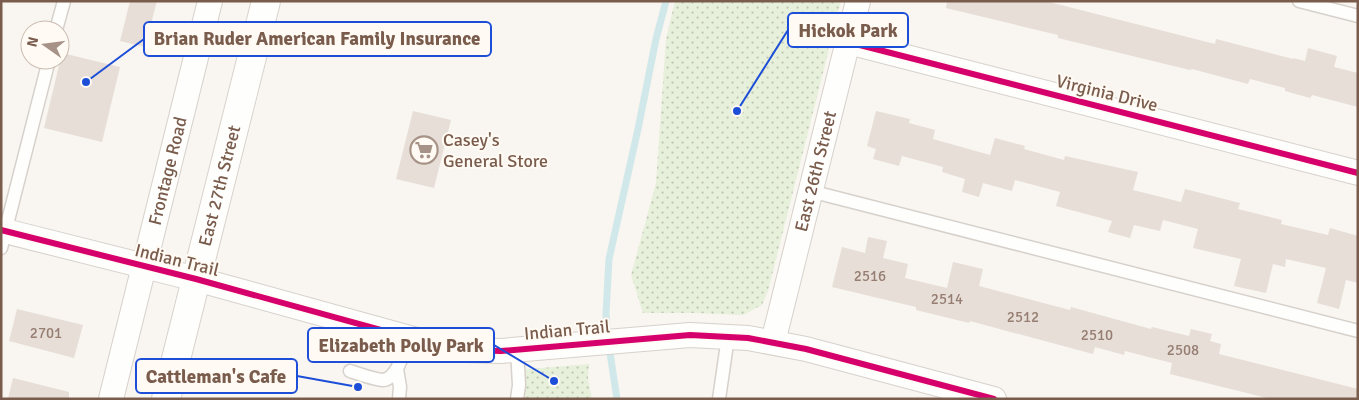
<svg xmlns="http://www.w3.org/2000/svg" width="1359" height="400" viewBox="0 0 1359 400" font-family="Signika,sans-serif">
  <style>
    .park { fill: url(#park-dots) }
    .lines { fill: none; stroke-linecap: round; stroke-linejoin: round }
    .stream { stroke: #d0e8ea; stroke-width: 7 }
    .building { fill: #e6ded7 }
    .lane-casing { stroke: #d7d1cb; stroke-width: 15 }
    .street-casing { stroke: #d7d1cb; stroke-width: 26 }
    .secondary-casing { stroke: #d9d2cb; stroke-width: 30 }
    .lane { stroke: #fefefd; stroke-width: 12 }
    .street { stroke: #fefefd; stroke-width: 24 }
    .secondary { stroke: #fefefd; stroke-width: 28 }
    .cycleway-casing { stroke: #fffaf3; stroke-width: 9 }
    .cycleway { stroke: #d6006c; stroke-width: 6 }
    .labels { text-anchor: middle; stroke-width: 4; stroke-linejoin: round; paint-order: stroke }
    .number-label { font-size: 15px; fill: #977e72 }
    .street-label { font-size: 18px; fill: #7a5c4d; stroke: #fffaf3 }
    .poi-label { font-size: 18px; fill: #7a5c4d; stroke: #fffaf3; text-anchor: start }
    .leader { fill: none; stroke: #1d4ed8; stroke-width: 2 }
    .callout-dot { fill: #1d4ed8; stroke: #fffaf3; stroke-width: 2 }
    .callout { fill: #fffaf3; stroke: #1d4ed8; stroke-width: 2 }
    .callout-label { font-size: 19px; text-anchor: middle; font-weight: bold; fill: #7a5c4d }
  </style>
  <defs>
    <pattern id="park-dots" width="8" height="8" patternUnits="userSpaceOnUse" patternTransform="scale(1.25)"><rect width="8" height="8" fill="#e7f0db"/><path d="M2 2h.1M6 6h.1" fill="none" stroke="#c0c6b4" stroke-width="1.8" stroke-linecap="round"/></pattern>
  </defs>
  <rect width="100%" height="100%" fill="#f9f5f0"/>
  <path class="park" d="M675 1H841L768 291 762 305 743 315 696 313H643L631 275 656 183 666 39Z
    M589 364 588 378 592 399H517L518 370Z"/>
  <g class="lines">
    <path class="stream" d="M617 399 607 333 606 313 609 259 638 129 656 39 666 1"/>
  </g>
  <path class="building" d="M130 1H157L145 47 120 41Z
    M947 1H1045L1215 44 1216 39 1293 59V58L1305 61 1308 48 1337 56 1334 67 1358 73V107L1312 95 1310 98 1285 91V88L1250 79 1248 84 1192 69 1190 70 1058 38V35L946 8Z
    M62 53 120 67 102 142 44 128Z
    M413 111 451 120 434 188 396 179Z
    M876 111 910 119 909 123 935 130 933 139 990 155 995 138 1025 146 1024 149 1064 160 1065 156 1138 172 1133 190 1181 202 1185 189 1240 203 1238 209 1282 220 1281 224 1328 235 1330 228 1358 236V283L1346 280 1339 309 1317 303 1326 268 1286 259 1285 267 1273 264 1266 293 1234 286 1241 259 1193 248 1198 229 1163 220 1160 231 1134 225 1130 238 1108 232 1112 221 1056 206 1060 192 1015 180 1012 191 983 183 979 197 962 192 965 179 942 172 943 167 902 156 899 166 873 159 876 149 867 146Z
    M868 237 887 241 883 258 908 264 905 278 947 288 953 262 983 269 979 286 1070 310 1071 307 1151 329 1152 327 1189 336 1191 329 1212 334 1210 341 1221 344 1219 354 1358 389V399H1271L1170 374 1172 363 1125 351 1124 355 1095 347 1093 354 970 321 969 323 916 310V307L832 287 842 247 865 253Z
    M17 309 83 325 74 358 9 341Z
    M13 378 69 392V399H8Z"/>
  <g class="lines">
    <g class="lane-casing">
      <path id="lane" d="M1299 1 1358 16
        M56 30 64 1
        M810 191 1358 331
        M1 248 49 60
        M517 350 519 385 517 399
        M397 369 400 387 399 399
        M350 371C359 374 373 379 382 380 398 380 404 349 409 338
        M719 399 728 337"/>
    </g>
    <g class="street-casing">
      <g id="street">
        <path d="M848 42 1358 173"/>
        <path d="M1 230 196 279 428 343 466 350 501 351 690 335 748 338 806 349 994 399"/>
        <path id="s1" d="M773 342 858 1"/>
        <path id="s2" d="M111 399 210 1"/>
      </g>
    </g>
    <g class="secondary-casing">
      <g id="secondary">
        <path id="s3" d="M166 399 266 1"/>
      </g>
    </g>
    <use href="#lane" class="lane"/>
    <use href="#street" class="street"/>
    <use href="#secondary" class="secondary"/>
    <g class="cycleway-casing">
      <path id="cycleway" d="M848 42 1358 173
        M1 230 196 279 428 343 466 350 501 351 690 335 748 338 806 349 994 399"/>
    </g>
    <use href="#cycleway" class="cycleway"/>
  </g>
  <defs>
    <g id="supermarket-ring" transform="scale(1.4375)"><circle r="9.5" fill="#fffaf3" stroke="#a69286" stroke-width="1.5"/><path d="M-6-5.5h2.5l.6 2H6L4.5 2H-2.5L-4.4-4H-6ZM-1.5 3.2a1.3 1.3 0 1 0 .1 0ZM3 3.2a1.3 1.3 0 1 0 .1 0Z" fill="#a69286"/></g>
  </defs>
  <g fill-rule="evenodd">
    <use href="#supermarket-ring" x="424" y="150"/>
  </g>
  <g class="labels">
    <g class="number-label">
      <text x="870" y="281">2516</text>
      <text x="947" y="304">2514</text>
      <text x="1023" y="322">2512</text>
      <text x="46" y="338">2701</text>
      <text x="1097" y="340">2510</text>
      <text x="1183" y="355">2508</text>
    </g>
    <g class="street-label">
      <text transform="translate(1107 93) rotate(14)" y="6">Virginia Drive</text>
      <text dy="6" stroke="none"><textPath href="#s2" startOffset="235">Frontage Road</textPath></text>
      <text dy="6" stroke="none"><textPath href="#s1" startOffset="176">East 26th Street</textPath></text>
      <text dy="6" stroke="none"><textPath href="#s3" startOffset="220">East 27th Street</textPath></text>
      <text transform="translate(177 260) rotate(14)" y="6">Indian Trail</text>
      <text transform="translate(567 330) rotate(-5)" y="6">Indian Trail</text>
    </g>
    <g class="poi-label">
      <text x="443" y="146">Casey's<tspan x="443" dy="21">General Store</tspan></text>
    </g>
  </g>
  <path class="leader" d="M737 111L788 30M86 82L144 39M554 381L494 345M358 387L297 376"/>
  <g class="callout-dot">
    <circle cx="737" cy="111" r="5"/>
    <circle cx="86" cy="82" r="5"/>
    <circle cx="554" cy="381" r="5"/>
    <circle cx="358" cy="387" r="5"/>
  </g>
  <g class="callout">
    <rect x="788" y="13" width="120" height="34" rx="5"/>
    <rect x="144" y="22" width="347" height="34" rx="5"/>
    <rect x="308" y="328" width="186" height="34" rx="5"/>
    <rect x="136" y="359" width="161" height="34" rx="5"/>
  </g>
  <g class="callout-label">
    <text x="848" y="37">Hickok Park</text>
    <text x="317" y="45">Brian Ruder American Family Insurance</text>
    <text x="401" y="352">Elizabeth Polly Park</text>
    <text x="216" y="383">Cattleman's Cafe</text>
  </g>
  <rect width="1359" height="400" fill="none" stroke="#7a5c4d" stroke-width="5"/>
  <g transform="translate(45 45) rotate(284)"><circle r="24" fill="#fffaf3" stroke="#cabbb1"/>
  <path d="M0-4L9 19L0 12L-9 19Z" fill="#a69286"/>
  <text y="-8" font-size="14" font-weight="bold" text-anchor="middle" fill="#7a5c4d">N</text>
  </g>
</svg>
